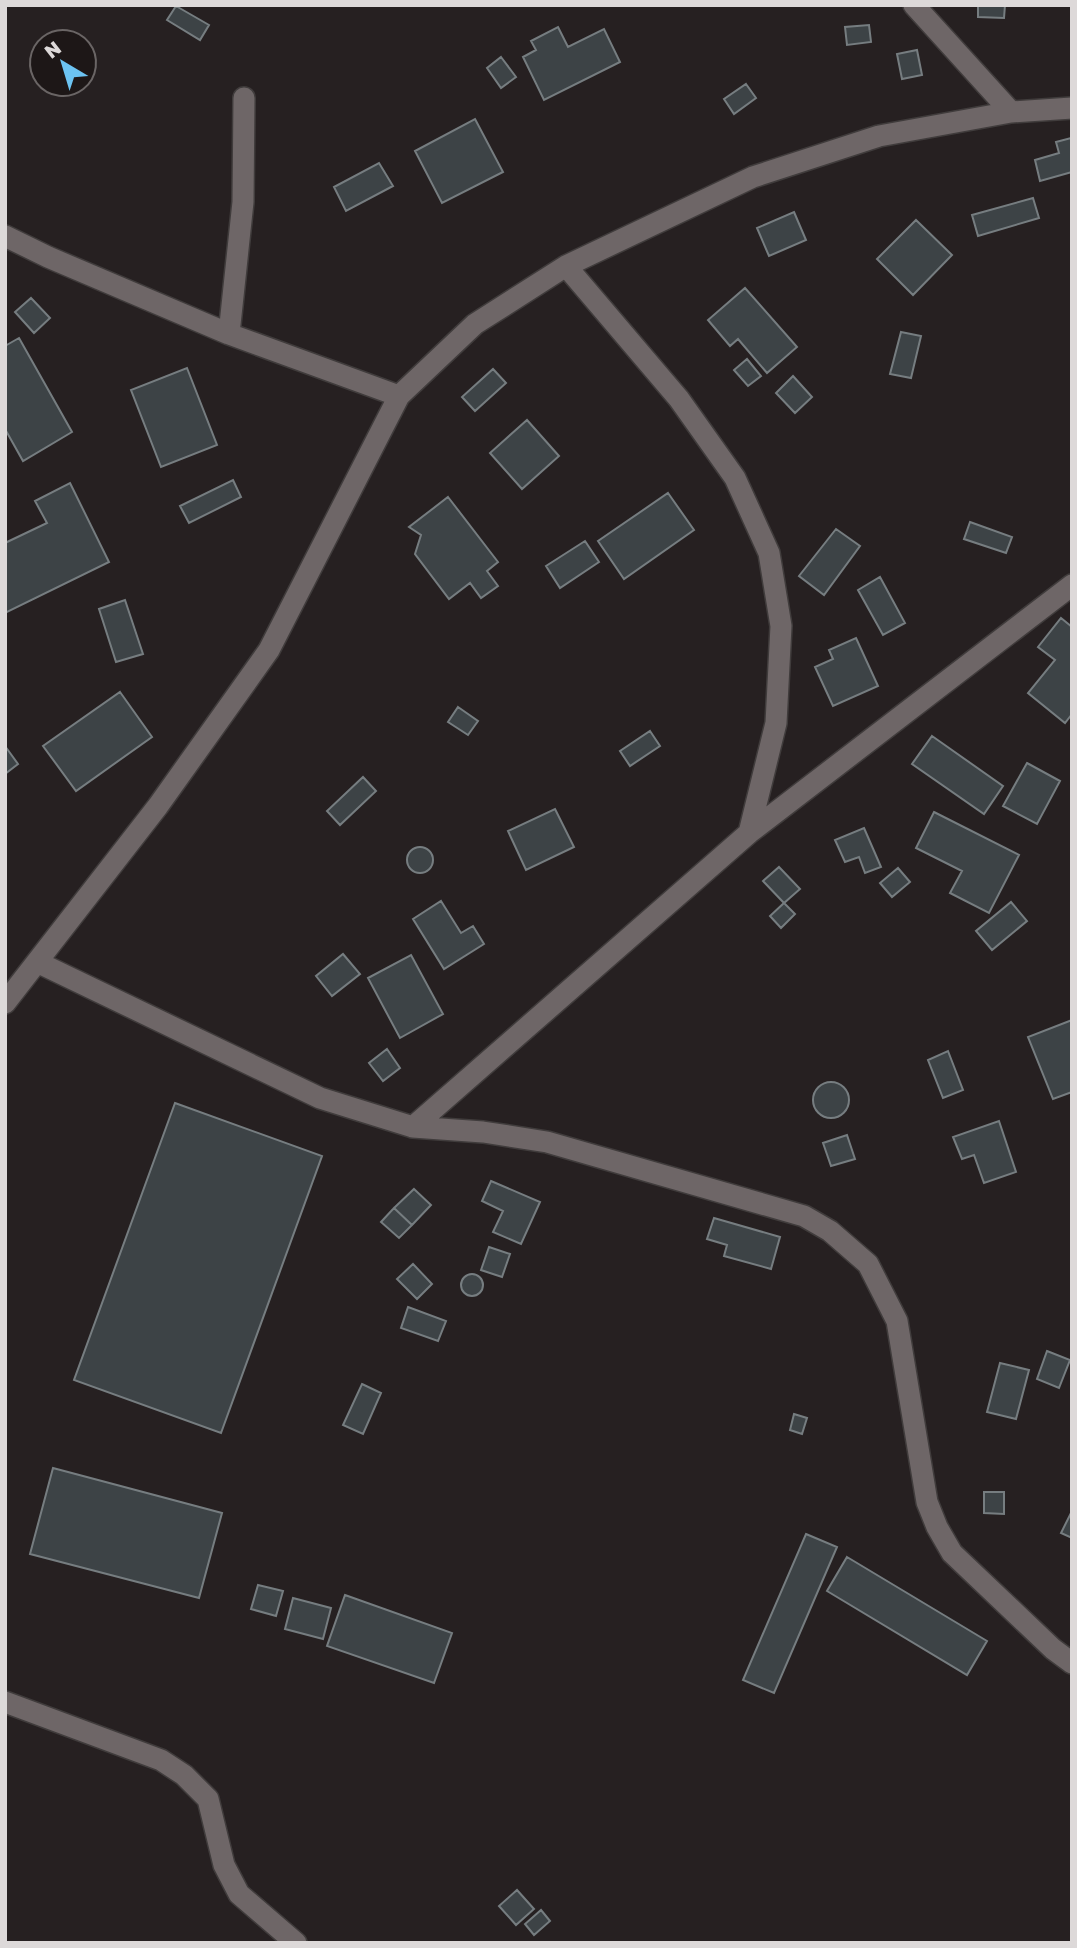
<svg xmlns="http://www.w3.org/2000/svg" width="1077" height="1948" viewBox="0 0 1077 1948" font-family="'Golos Text',sans-serif">
  <style>
    .building { fill: #3d4346; stroke: #767d80; stroke-width: 2 }
    .lines { fill: none; stroke-linecap: round; stroke-linejoin: round }
    .minor-casing { stroke: #403c3c; stroke-width: 24 }
    .minor { stroke: #6e6667; stroke-width: 21 }
  </style>
  <rect width="100%" height="100%" fill="#262021"/>
  <path class="building" d="M978 5H1005L1004 18 978 17Z
    M176 6 209 25 200 40 167 20Z
    M869 25 871 42 847 45 845 27Z
    M558 27 568 47 604 29 620 62 544 100 523 57 536 50 531 41Z
    M917 50 922 75 902 79 897 54Z
    M501 57 516 77 501 88 487 68Z
    M746 84 756 98 734 114 724 99Z
    M475 119 503 172 442 203 415 151Z
    M1071 138 1072 172 1040 181 1035 160 1059 153 1056 142Z
    M379 163 393 186 346 211 334 187Z
    M1033 198 1039 218 978 236 972 215Z
    M794 212 806 240 769 256 757 228Z
    M916 220 952 255 913 295 877 259Z
    M745 288 797 347 767 373 738 339 730 346 708 320Z
    M31 298 50 318 34 333 15 312Z
    M901 332 921 336 911 378 890 374Z
    M19 338 72 432 23 461 5 429V346Z
    M747 359 761 376 748 386 734 370Z
    M187 368 217 445 161 467 131 390Z
    M493 369 506 383 475 411 462 397Z
    M793 376 812 397 795 413 776 393Z
    M527 420 559 456 522 489 490 453Z
    M233 480 241 497 189 523 180 506Z
    M70 483 109 562 5 613V543L47 523 35 501Z
    M668 493 694 530 624 579 598 541Z
    M448 497 498 562 487 571 498 586 481 598 470 583 449 599 415 554 421 535 409 527Z
    M970 522 1012 537 1006 553 964 539Z
    M836 529 860 546 824 595 799 576Z
    M585 541 599 562 560 588 546 566Z
    M880 577 905 623 883 635 858 590Z
    M125 600 143 654 116 662 99 609Z
    M1061 618 1072 627V714L1065 723 1028 693 1055 660 1038 647Z
    M856 638 878 686 833 706 815 667 833 659 829 650Z
    M120 692 152 737 76 791 43 746Z
    M458 707 478 721 468 735 448 722Z
    M650 731 660 746 630 766 620 751Z
    M932 736 1003 786 984 814 912 764Z
    M5 746 18 764 5 774Z
    M1027 763 1060 781 1037 824 1003 806Z
    M363 777 376 791 340 825 327 811Z
    M555 809 574 847 526 870 508 831Z
    M934 812 1019 855 989 913 950 893 962 871 916 848Z
    M864 828 881 867 865 873 859 857 845 862 835 840Z
    M407 860a13 13 0 1 1 26 0a13 13 0 1 1-26 0Z
    M779 867 800 889 784 903 763 881Z
    M898 868 910 882 892 897 880 883Z
    M441 901 461 933 473 926 484 944 444 969 413 919Z
    M1011 902 1027 921 992 950 976 931Z
    M784 903 795 914 781 928 770 916Z
    M343 954 360 974 332 996 316 976Z
    M411 955 443 1014 400 1038 368 978Z
    M1072 1020V1092L1053 1099 1028 1037Z
    M387 1049 400 1068 383 1081 369 1063Z
    M948 1051 963 1090 943 1098 928 1060Z
    M813 1100a18 18 0 1 1 36 0a18 18 0 1 1-36 0Z
    M175 1103 322 1156 221 1433 74 1380Z
    M999 1121 1016 1172 984 1183 974 1155 962 1159 953 1137Z
    M847 1135 855 1159 831 1166 823 1143Z
    M491 1181 540 1202 521 1244 493 1232 503 1211 482 1201Z
    M414 1189 431 1205 412 1225 394 1208Z
    M394 1208 412 1225 399 1238 381 1222Z
    M714 1218 780 1237 771 1269 724 1256 727 1245 707 1239Z
    M489 1247 510 1254 502 1277 481 1270Z
    M413 1264 432 1284 417 1299 397 1279Z
    M461 1285a11 11 0 1 1 22 0a11 11 0 1 1-22 0Z
    M408 1307 446 1321 438 1341 401 1328Z
    M1047 1351 1070 1360 1059 1388 1037 1379Z
    M1000 1363 1029 1370 1016 1419 987 1412Z
    M362 1384 381 1393 363 1434 343 1425Z
    M794 1414 807 1418 802 1434 790 1430Z
    M53 1468 222 1513 199 1598 30 1554Z
    M984 1492H1004V1514L984 1513Z
    M1072 1511V1538L1061 1533Z
    M806 1534 837 1547 774 1693 743 1680Z
    M847 1557 987 1641 967 1675 827 1591Z
    M258 1585 283 1591 276 1616 251 1609Z
    M345 1595 452 1633 434 1683 327 1646Z
    M293 1598 331 1608 323 1639 285 1629Z
    M517 1890 534 1909 516 1925 499 1906Z
    M541 1910 550 1921 534 1935 525 1924Z"/>
  <g class="lines">
    <g class="minor-casing">
      <path id="minor" d="M914 5 1011 112
        M5 236 48 257 229 334 399 396
        M566 266 679 399 735 478 769 553 781 626 776 723 749 833
        M229 334 243 202 244 98
        M37 962 320 1098 413 1127 483 1132 547 1142 804 1216 830 1231 868 1264 897 1321 927 1502 937 1527 952 1553 1053 1649 1072 1663
        M5 1003 158 806 269 650 399 396 475 324 566 266 753 177 879 136 1011 112 1072 108
        M413 1127 749 833 1072 585
        M5 1702 161 1760 184 1775 208 1799 224 1865 239 1894 296 1943"/>
    </g>
    <use href="#minor" class="minor"/>
  </g>
  <rect width="1077" height="1948" fill="none" stroke="#ddd9d9" stroke-width="14"/>
  <g transform="translate(63 63) rotate(322)"><circle r="33" fill="#1d1717" stroke="#6a6565" stroke-width="2"/>
  <path d="M0-5L12 26L0 18L-12 26Z" fill="#6cc3f2"/>
  <text y="-10" font-size="19" font-weight="bold" text-anchor="middle" fill="#ddd9d9">N</text>
  </g>
</svg>
